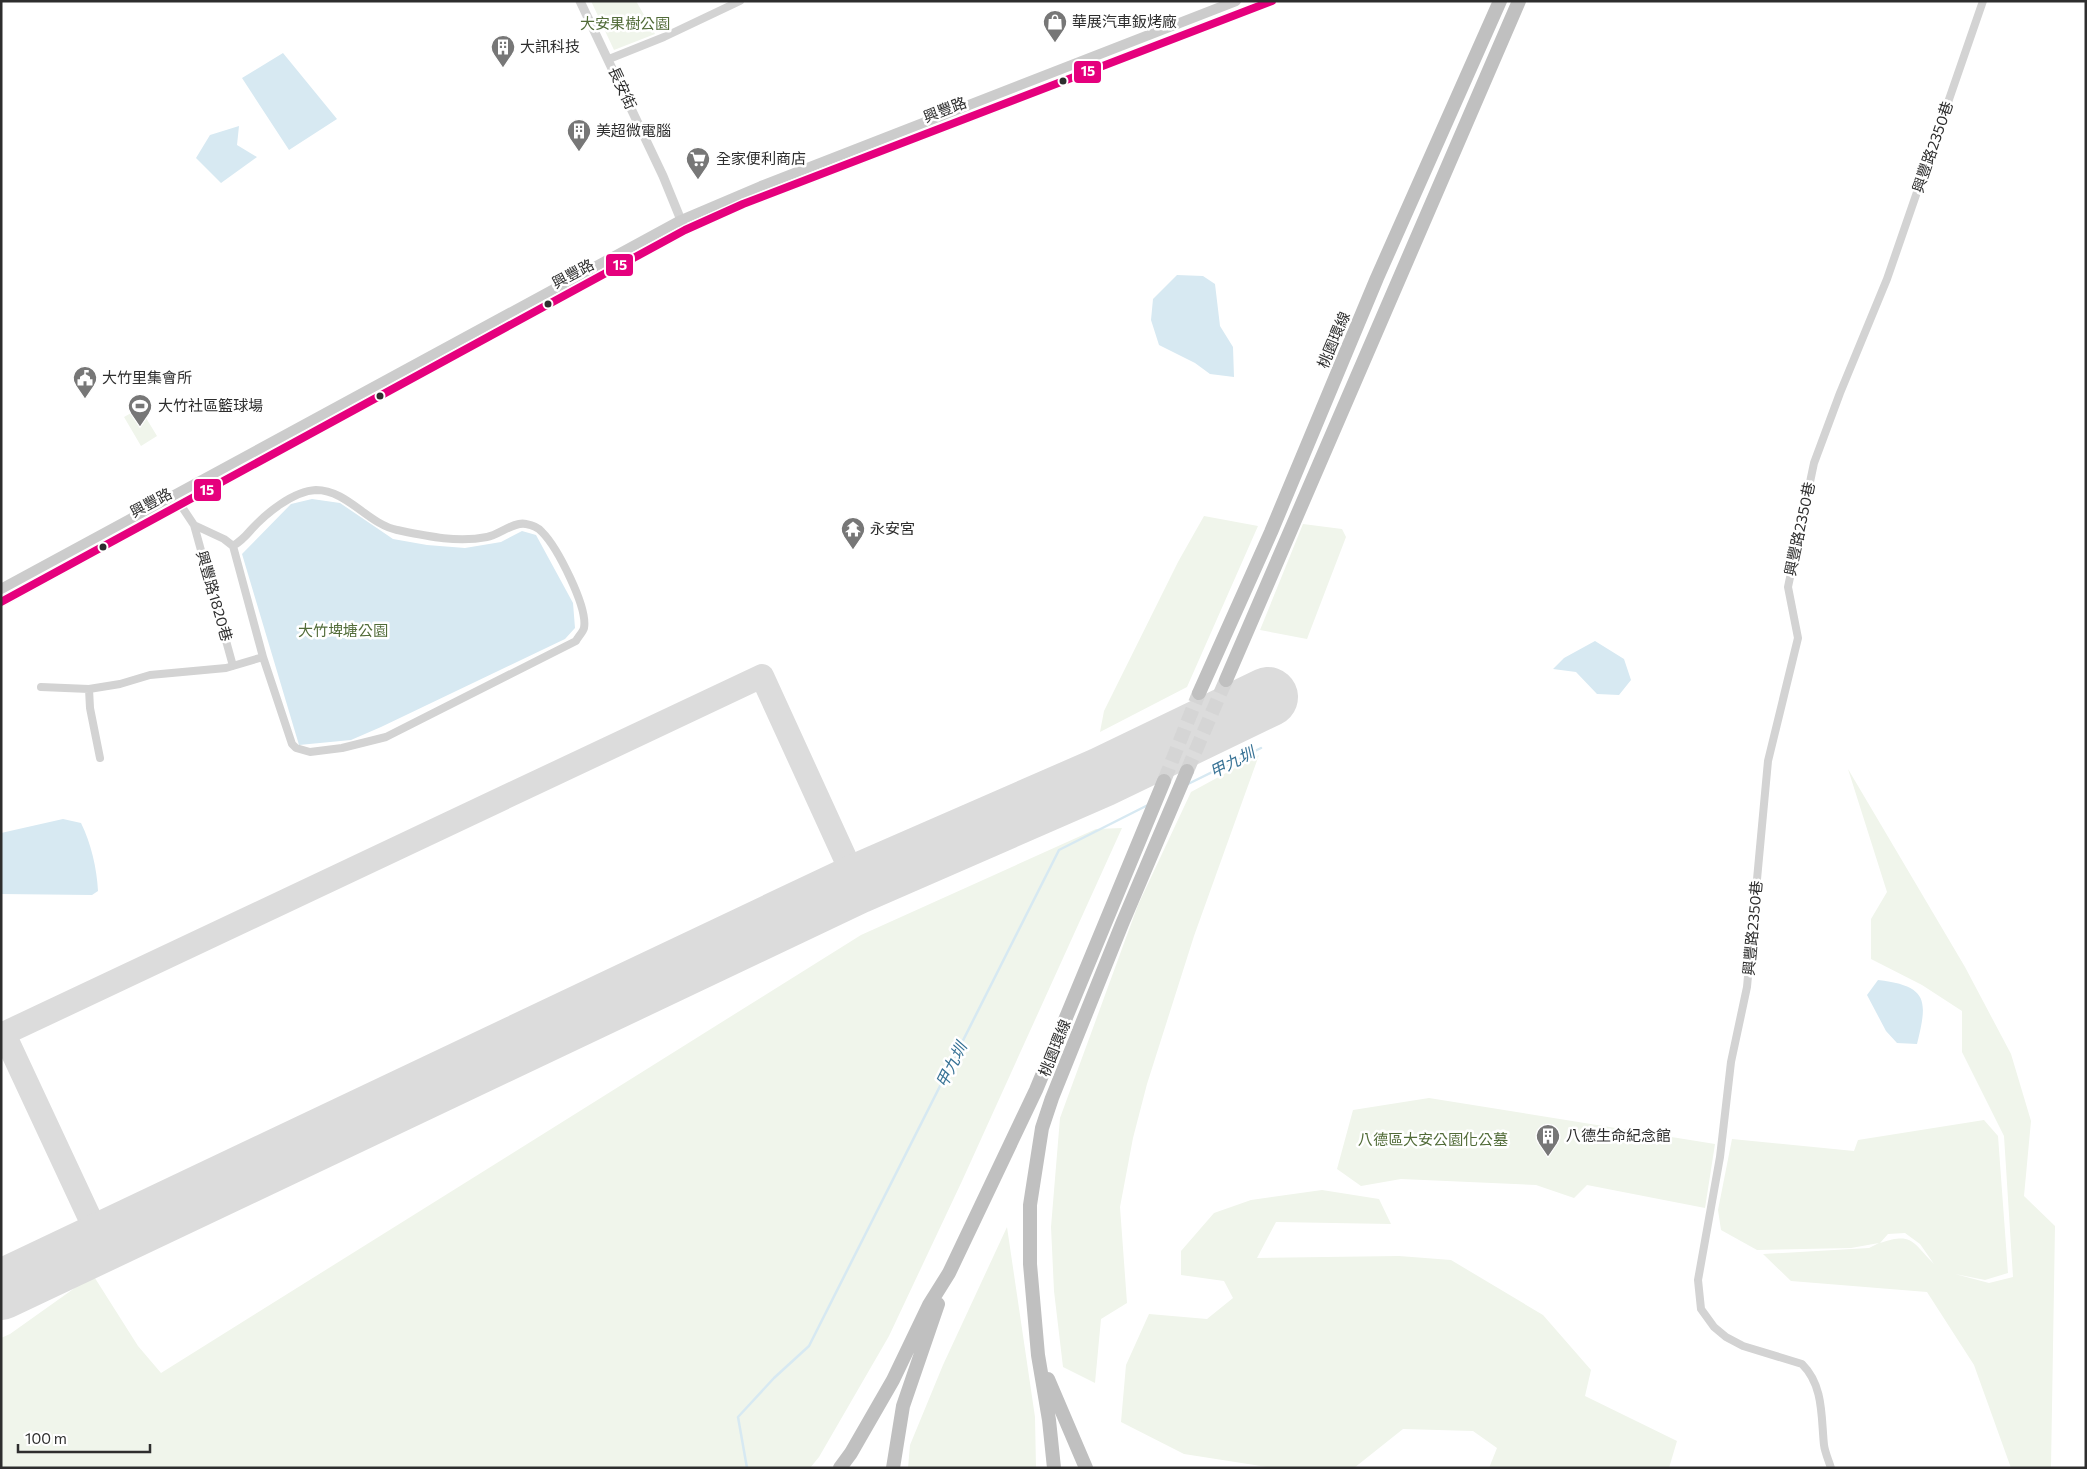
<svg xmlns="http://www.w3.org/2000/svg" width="2087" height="1469" viewBox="0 0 2087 1469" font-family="Commissioner,'Noto Sans TC',sans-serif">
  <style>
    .green { fill: #f0f5eb; fill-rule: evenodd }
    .water { fill: #d7e9f2 }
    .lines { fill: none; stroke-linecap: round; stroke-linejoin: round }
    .stream { stroke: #d7e9f2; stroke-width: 2.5 }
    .taxiway { stroke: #dcdcdc; stroke-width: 24 }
    .runway { stroke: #dcdcdc; stroke-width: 60 }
    .motorway-tunnel { stroke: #d5d5d5; stroke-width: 14; stroke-dasharray: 14 7; stroke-linecap: butt }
    .minor { stroke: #d3d3d3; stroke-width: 8 }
    .tertiary { stroke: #d3d3d3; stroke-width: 9 }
    .secondary { stroke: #ccc; stroke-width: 10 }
    .motorway { stroke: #c0c0c0; stroke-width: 14 }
    .bus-1-casing { stroke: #fff; stroke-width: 11 }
    .bus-1 { stroke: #e5007d; stroke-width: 8 }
    .bus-dot { fill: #2e2e2e; stroke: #fff; stroke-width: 2 }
    .labels { text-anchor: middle; stroke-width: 5; stroke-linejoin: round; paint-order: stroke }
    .poi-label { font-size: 15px; fill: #2e2e2e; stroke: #fff; text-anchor: start }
    .park-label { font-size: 15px; fill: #526c39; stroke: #fff }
    .street-label { font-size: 15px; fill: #2e2e2e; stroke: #fff }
    .water-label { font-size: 16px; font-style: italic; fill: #377295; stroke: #fff }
    .line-badge { stroke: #fff; stroke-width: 2 }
    .badge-label { font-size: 14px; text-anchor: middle; font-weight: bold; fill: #fff }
  </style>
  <rect width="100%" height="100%" fill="#fff"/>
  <path class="green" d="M591 1H636L655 34 614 50Z
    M140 408 157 436 141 446 124 417Z
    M1204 516 1258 526 1187 687 1100 732 1104 711 1178 562Z
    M1303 524 1342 529 1346 537 1307 639 1260 630Z
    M1259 755 1194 936 1147 1084 1133 1138 1120 1207 1127 1303 1101 1319 1095 1383 1063 1367 1054 1291 1051 1227 1060 1118 1138 905 1191 792Z
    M1848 769 1965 967 2011 1054 2031 1121 2024 1196 2055 1226 2051 1468H2011L1974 1365 1927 1292 1791 1281 1763 1254 1869 1248 1879 1243 1851 1248 1757 1250 1721 1230 1718 1210 1732 1139 1854 1151 1858 1140 1984 1120 1998 1136 2008 1273 1985 1280 1955 1274 1989 1283 2013 1277 2004 1136 1962 1052V1011L1922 985 1871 959V919L1887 892ZM1905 1233 1920 1244 1934 1264C1912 1242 1913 1232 1880 1243L1888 1234Z
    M1122 828 962 1181 889 1336 819 1457 810 1468H1V1338L10 1334 93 1275 138 1346 161 1373 861 935 1096 829Z
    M1429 1098 1715 1144 1705 1208 1587 1185 1574 1198 1536 1185 1401 1179 1361 1186 1337 1169 1353 1110Z
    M1322 1190 1379 1199 1391 1224 1276 1222 1257 1258 1399 1256 1451 1260 1543 1315 1591 1370 1585 1396 1677 1441 1669 1468H1489L1497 1448 1473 1431 1403 1429 1354 1468H1274L1184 1454 1121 1422 1126 1365 1149 1314 1207 1319 1233 1298 1224 1281 1181 1275V1251L1214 1213 1251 1200Z
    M1007 1227 1035 1417 1036 1468H908L910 1445 943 1365Z"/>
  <path class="water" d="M283 53 337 119 289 150 242 78Z
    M239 126 237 145 257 157 221 183 196 158 210 135Z
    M1177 275 1203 276 1215 284 1220 326 1233 347 1234 377 1210 374 1195 363 1159 345 1151 320 1153 299Z
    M312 499 340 503 393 539 427 545 465 548 501 542 522 531 536 535 573 603 575 628 565 639 381 727 351 740 299 745 242 554 291 504Z
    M1595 641 1624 659 1631 680 1619 695 1597 694 1576 672 1553 669 1564 658Z
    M63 819 81 823C91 843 97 869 98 891L92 895 1 894V833Z
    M1878 980C1928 986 1928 1000 1917 1044L1897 1043 1886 1031 1867 995Z"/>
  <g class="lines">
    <path class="stream" d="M1186 785 1261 748
      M747 1468 738 1417 774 1378 809 1346 1059 850 1148 805"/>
    <path class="taxiway" d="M4 1034 101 1242
      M1 1035 762 676 857 884"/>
    <path class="runway" d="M1 1290 857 884 1102 777 1268 697"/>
    <path class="motorway-tunnel" d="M1187 771 1226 680
      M1164 781 1199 693"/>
    <path class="minor" d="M609 59 664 37 740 1
      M180 504 194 525 224 539 233 546 263 657 292 744 296 748 310 752 342 748 386 737 576 641C578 637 583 632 584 628 588 607 557 547 542 532 538 527 532 525 526 524 514 521 499 535 487 537 457 543 426 536 397 530 368 524 347 490 316 490 293 491 265 514 250 531 244 538 241 541 233 546
      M194 525 233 666
      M41 687 89 689 120 684 150 675 226 668 263 657
      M89 689 90 708 100 758
      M1831 1468C1829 1461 1825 1453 1824 1445 1821 1417 1824 1386 1802 1364L1743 1346 1726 1337 1714 1327 1701 1309 1698 1280 1720 1157 1731 1062 1747 987 1768 761 1798 638 1788 587 1814 463 1840 393 1887 279 1983 1"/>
    <path class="tertiary" d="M580 1 663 176 683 225"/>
    <path class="secondary" d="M1 589 681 220 761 186 1236 1
      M1 602 685 230 743 204 1272 1"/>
    <path class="motorway" d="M1226 680 1519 1
      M1199 693 1271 532 1377 278 1500 1
      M1048 1379 1086 1468
      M840 1468 851 1453 893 1380 929 1305 949 1273 1036 1090 1164 781
      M893 1468 903 1406 938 1304
      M1054 1468 1049 1420 1038 1355 1030 1264V1205L1042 1128 1052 1098 1122 924 1187 771"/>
    <g class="bus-1-casing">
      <path id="bus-1" d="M1 602 685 230 743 204 1272 1"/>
    </g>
    <use href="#bus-1" class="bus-1"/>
  </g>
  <defs>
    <g id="shop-pin" transform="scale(1.25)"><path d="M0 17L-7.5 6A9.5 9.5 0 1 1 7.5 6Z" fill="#777" stroke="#fff"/><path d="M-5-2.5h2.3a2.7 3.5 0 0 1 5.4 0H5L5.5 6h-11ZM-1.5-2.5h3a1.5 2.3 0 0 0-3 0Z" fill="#fff"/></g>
    <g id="building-pin" transform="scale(1.25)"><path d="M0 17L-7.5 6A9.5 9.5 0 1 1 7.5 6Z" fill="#777" stroke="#fff"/><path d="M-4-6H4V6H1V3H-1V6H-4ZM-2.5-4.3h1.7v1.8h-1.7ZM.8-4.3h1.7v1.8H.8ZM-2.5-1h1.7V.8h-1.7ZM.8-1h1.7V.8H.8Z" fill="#fff"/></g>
    <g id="supermarket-pin" transform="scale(1.25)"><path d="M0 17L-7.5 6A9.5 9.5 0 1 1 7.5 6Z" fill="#777" stroke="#fff"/><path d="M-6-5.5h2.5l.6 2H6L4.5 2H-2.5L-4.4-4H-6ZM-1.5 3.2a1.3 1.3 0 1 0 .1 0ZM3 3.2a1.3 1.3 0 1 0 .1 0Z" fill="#fff"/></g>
    <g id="civic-pin" transform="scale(1.25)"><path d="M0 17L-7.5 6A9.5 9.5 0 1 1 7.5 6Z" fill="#777" stroke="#fff"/><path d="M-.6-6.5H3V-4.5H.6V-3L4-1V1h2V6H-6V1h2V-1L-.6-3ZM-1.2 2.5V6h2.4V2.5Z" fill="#fff"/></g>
    <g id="stadium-pin" transform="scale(1.25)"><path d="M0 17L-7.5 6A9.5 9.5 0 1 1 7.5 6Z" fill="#777" stroke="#fff"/><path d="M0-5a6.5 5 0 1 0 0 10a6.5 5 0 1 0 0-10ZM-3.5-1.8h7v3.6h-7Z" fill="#fff"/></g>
    <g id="temple-pin" transform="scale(1.25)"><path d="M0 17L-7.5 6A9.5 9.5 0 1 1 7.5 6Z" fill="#777" stroke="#fff"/><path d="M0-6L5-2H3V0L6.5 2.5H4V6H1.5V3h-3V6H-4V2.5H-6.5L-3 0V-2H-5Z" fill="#fff"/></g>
  </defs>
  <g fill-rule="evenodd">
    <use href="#shop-pin" x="1055" y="22"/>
    <use href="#building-pin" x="503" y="47"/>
    <use href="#building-pin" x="579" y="131"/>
    <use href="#supermarket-pin" x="698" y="159"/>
    <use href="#civic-pin" x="85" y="378"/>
    <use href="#stadium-pin" x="140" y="406"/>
    <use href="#temple-pin" x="853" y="529"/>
    <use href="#building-pin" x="1548" y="1136"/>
  </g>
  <g class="bus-dot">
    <circle cx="1063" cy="81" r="4.5"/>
    <circle cx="548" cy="304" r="4.5"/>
    <circle cx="380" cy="396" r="4.5"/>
    <circle cx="103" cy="547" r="4.5"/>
  </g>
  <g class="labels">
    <g class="poi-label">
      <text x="1072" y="27">華展汽車鈑烤廠</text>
      <text x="520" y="52">大訊科技</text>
      <text x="596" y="136">美超微電腦</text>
      <text x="716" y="164">全家便利商店</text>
      <text x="102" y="383">大竹里集會所</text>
      <text x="158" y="411">大竹社區籃球場</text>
      <text x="870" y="534">永安宮</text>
      <text x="1566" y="1141">八德生命紀念館</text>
    </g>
    <g class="park-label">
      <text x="625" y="29">大安果樹公園</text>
      <text x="343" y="636">大竹埤塘公園</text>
      <text x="1433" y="1145">八德區大安公園化公墓</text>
    </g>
    <g class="street-label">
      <text transform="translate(622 88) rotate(65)" y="5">長安街</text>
      <text transform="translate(945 110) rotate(-21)" y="5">興豐路</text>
      <text transform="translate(1933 147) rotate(-71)" y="5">興豐路2350巷</text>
      <text transform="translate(573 274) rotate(-28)" y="5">興豐路</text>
      <text transform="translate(1334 340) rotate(-67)" y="5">桃園環線</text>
      <text transform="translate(151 503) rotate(-28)" y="5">興豐路</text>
      <text transform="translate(1800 529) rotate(-78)" y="5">興豐路2350巷</text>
      <text transform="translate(214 596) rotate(74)" y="5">興豐路1820巷</text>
      <text transform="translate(1753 928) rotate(-85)" y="5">興豐路2350巷</text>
      <text transform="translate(1055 1048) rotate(-68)" y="5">桃園環線</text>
    </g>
    <g class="water-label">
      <text transform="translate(1232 762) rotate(-27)" y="6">甲九圳</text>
      <text transform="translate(951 1065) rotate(-63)" y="6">甲九圳</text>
    </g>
  </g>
  <g class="line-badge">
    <rect x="1073" y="60" width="29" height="24" rx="5" fill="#e5007d"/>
    <rect x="605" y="253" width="29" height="24" rx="5" fill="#e5007d"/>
    <rect x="193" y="478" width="29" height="24" rx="5" fill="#e5007d"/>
  </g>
  <g class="badge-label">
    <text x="1088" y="76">15</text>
    <text x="620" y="270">15</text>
    <text x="207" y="495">15</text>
  </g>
  <rect width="2087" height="1469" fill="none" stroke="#2e2e2e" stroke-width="5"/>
  <path d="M18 1444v8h132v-8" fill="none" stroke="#2e2e2e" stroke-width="2.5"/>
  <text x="25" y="1444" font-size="15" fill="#2e2e2e" stroke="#ffffff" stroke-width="4" paint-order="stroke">100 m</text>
</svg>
